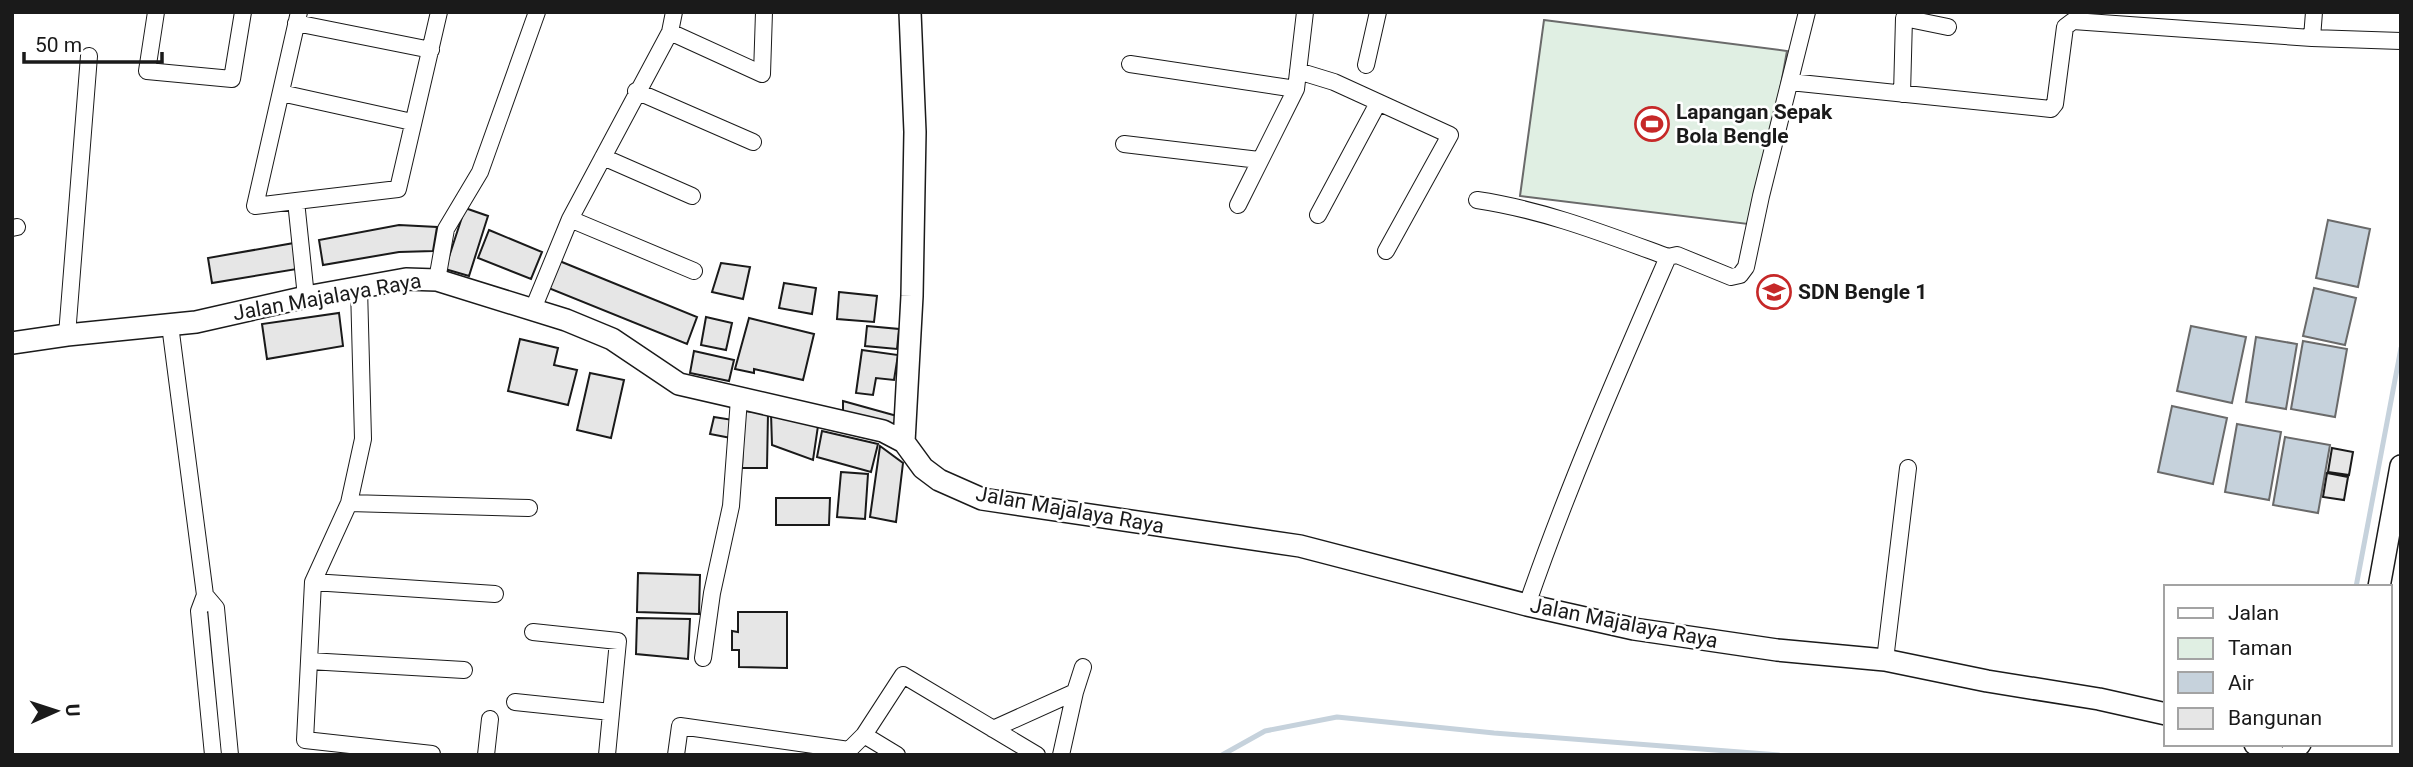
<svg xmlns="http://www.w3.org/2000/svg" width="2413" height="767" viewBox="0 0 2413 767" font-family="Roboto,sans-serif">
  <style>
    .green { fill: #e0efe3; stroke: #6a6a6a; stroke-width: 2 }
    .water { fill: #c6d2dc; stroke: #6a6a6a; stroke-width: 2 }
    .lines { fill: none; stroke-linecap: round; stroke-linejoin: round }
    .stream { stroke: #c6d2dc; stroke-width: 5 }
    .building { fill: #e6e6e6; stroke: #1a1a1a; stroke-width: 2 }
    .minor-casing { stroke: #1a1a1a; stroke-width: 18 }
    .tertiary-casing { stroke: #1a1a1a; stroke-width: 24 }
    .minor { stroke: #fff; stroke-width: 16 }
    .tertiary { stroke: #fff; stroke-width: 21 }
    .labels { text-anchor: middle; stroke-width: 5; stroke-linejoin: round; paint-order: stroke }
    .poi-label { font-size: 21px; font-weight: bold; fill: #1a1a1a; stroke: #fff; text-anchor: start }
    .street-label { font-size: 21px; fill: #1a1a1a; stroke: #fff }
  </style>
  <rect width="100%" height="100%" fill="#fff"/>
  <path class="green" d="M1544 20 1787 51 1756 225 1520 196Z"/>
  <path class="water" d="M2328 220 2370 229 2358 287 2316 278Z
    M2314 288 2356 298 2345 345 2303 336Z
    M2191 326 2246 337 2232 403 2177 391Z
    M2256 337 2297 344 2286 409 2246 402Z
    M2303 341 2347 349 2335 417 2291 409Z
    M2172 406 2227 418 2213 484 2158 472Z
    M2237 424 2281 432 2269 500 2225 492Z
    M2285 437 2330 445 2318 513 2273 505Z"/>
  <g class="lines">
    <path class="stream" d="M2356 587 2401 348
      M1222 755 1265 731 1337 717 1494 733 1779 755"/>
  </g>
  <path class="building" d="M465 208 488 216 469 276 445 269Z
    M399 225 437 227 433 251 399 252 323 265 319 240Z
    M489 230 542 252 531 279 478 258Z
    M294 243 297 269 212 283 208 258Z
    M557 260 697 317 687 344 546 287Z
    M721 263 750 267 743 299 712 292Z
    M784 283 816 288 812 314 779 308Z
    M839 292 877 296 874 322 837 319Z
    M339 313 343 346 267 359 262 324Z
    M706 317 732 323 726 350 701 345Z
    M749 318 814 334 803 380 754 369V373L735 369Z
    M867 326 899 329 897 349 865 346Z
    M520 339 558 348 554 365 577 370 568 405 508 391Z
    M862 350 898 355 894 380 876 378 873 395 856 393Z
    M694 351 734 360 729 381 690 373Z
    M590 373 624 380 611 438 577 430Z
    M843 401 897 416 895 427 843 413Z
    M744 411 768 413 767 468H742Z
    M771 413 818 426 813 460 772 445Z
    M714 417 733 420 731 438 710 434Z
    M822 431 878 444 871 472 817 457Z
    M880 446 903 463 896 522 870 517Z
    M2332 448 2353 452 2349 475 2328 472Z
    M841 472 868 474 865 519 837 517Z
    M2327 473 2348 477 2344 500 2323 497Z
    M776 498H830L829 525H776Z
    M638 573 700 575 699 614 637 612Z
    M738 612H787V668L739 667V650H732V631L738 632Z
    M637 618 690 619 688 659 636 654Z"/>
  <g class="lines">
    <g class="minor-casing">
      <path id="minor" d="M156 12 147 71 232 79 243 12
        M299 12 255 206 296 201 306 297
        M296 23 431 50
        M670 32 762 74 764 12
        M2312 38 2314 12
        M1130 64 1296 89 1305 12
        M1366 65 1378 12
        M1298 71 1334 82 1450 135 1386 251
        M1790 82 2051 109 2055 104 2065 27 2073 21 2312 38 2401 41
        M636 91 753 142
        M281 93 412 122
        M1902 94 1904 18 1948 27
        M1124 144 1259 160
        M603 157 692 196
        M1477 200C1544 210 1605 234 1668 257
        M296 201 398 189 439 12
        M1238 205 1296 89
        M1318 215 1378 103
        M570 219 694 271
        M12 228 17 227
        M437 280 446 229 480 172 537 12
        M359 288 363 439 349 503 313 582 305 740 432 754
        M533 309 570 219 670 32 674 12
        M170 325 205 595 199 611 213 755
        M67 335 89 56
        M349 503 529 508
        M313 582 495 594
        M205 595 216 608 230 755
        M1527 605C1568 486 1618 372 1668 257L1677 255 1731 277 1740 275 1746 267 1761 196 1807 12
        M533 632 618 641 607 755
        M703 658 712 593 731 506 739 399
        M1885 660 1908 468
        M309 661 464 670
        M1075 692 1083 667
        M515 702 611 712
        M993 729 1075 692 1061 755
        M864 735 897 755
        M849 750 864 735 903 675 1037 755
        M486 755 490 719
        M676 755 680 726 849 750 846 755"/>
    </g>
    <g class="tertiary-casing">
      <path id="tertiary" d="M12 343 67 335 196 322 306 297 406 279 437 280 566 320 612 339 679 384 883 431 904 442 923 468 939 480 982 499 1300 546 1527 605 1634 629 1777 650 1885 660 1987 681 2099 699 2166 714
        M904 442 912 296 915 132 910 12
        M2379 587 2401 466
        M2255 744 2275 755
        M2290 755 2300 744"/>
    </g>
    <use href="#minor" class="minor"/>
    <use href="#tertiary" class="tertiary"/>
  </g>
  <defs>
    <g id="stadium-ring" transform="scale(1.75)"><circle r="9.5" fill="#fff" stroke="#c62828" stroke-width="1.5"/><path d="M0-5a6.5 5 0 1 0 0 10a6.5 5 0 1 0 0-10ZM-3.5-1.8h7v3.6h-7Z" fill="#c62828"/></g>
    <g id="school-ring" transform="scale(1.75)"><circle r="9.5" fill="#fff" stroke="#c62828" stroke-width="1.5"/><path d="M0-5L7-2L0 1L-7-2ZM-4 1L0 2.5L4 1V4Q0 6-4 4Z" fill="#c62828"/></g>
  </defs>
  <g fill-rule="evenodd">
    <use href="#stadium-ring" x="1652" y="124"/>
    <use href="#school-ring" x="1774" y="292"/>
  </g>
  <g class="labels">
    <g class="poi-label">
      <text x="1676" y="119">Lapangan Sepak<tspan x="1676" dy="24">Bola Bengle</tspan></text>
      <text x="1798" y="299">SDN Bengle 1</text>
    </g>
    <g class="street-label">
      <text transform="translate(327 297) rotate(-10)" y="7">Jalan Majalaya Raya</text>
      <text transform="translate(1070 510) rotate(10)" y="7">Jalan Majalaya Raya</text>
      <text transform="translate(1624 623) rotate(11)" y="7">Jalan Majalaya Raya</text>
    </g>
  </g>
  <rect width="2413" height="767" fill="none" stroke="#1a1a1a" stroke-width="28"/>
  <rect x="2164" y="585" width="228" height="161" fill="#ffffff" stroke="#a3a3a3" stroke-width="2"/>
  <rect x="2178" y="608" width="35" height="10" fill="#ffffff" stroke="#a3a3a3" stroke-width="2"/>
  <text x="2228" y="620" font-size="21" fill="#1a1a1a">Jalan</text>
  <rect x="2178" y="638" width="35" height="21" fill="#e0efe3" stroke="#a3a3a3" stroke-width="2"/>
  <text x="2228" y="655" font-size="21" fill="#1a1a1a">Taman</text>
  <rect x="2178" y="672" width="35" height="21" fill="#c6d2dc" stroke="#a3a3a3" stroke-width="2"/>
  <text x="2228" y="690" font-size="21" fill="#1a1a1a">Air</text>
  <rect x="2178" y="708" width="35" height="21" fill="#e6e6e6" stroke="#a3a3a3" stroke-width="2"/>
  <text x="2228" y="725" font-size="21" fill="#1a1a1a">Bangunan</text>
  <g transform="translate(56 711) rotate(87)" stroke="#ffffff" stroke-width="5" paint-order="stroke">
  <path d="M0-5L12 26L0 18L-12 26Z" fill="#1a1a1a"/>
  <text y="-10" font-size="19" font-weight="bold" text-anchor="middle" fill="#1a1a1a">U</text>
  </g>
  <path d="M24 52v10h138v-10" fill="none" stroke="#1a1a1a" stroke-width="3.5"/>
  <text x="35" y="52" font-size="21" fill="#1a1a1a" stroke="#ffffff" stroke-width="5" paint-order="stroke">50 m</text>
</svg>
